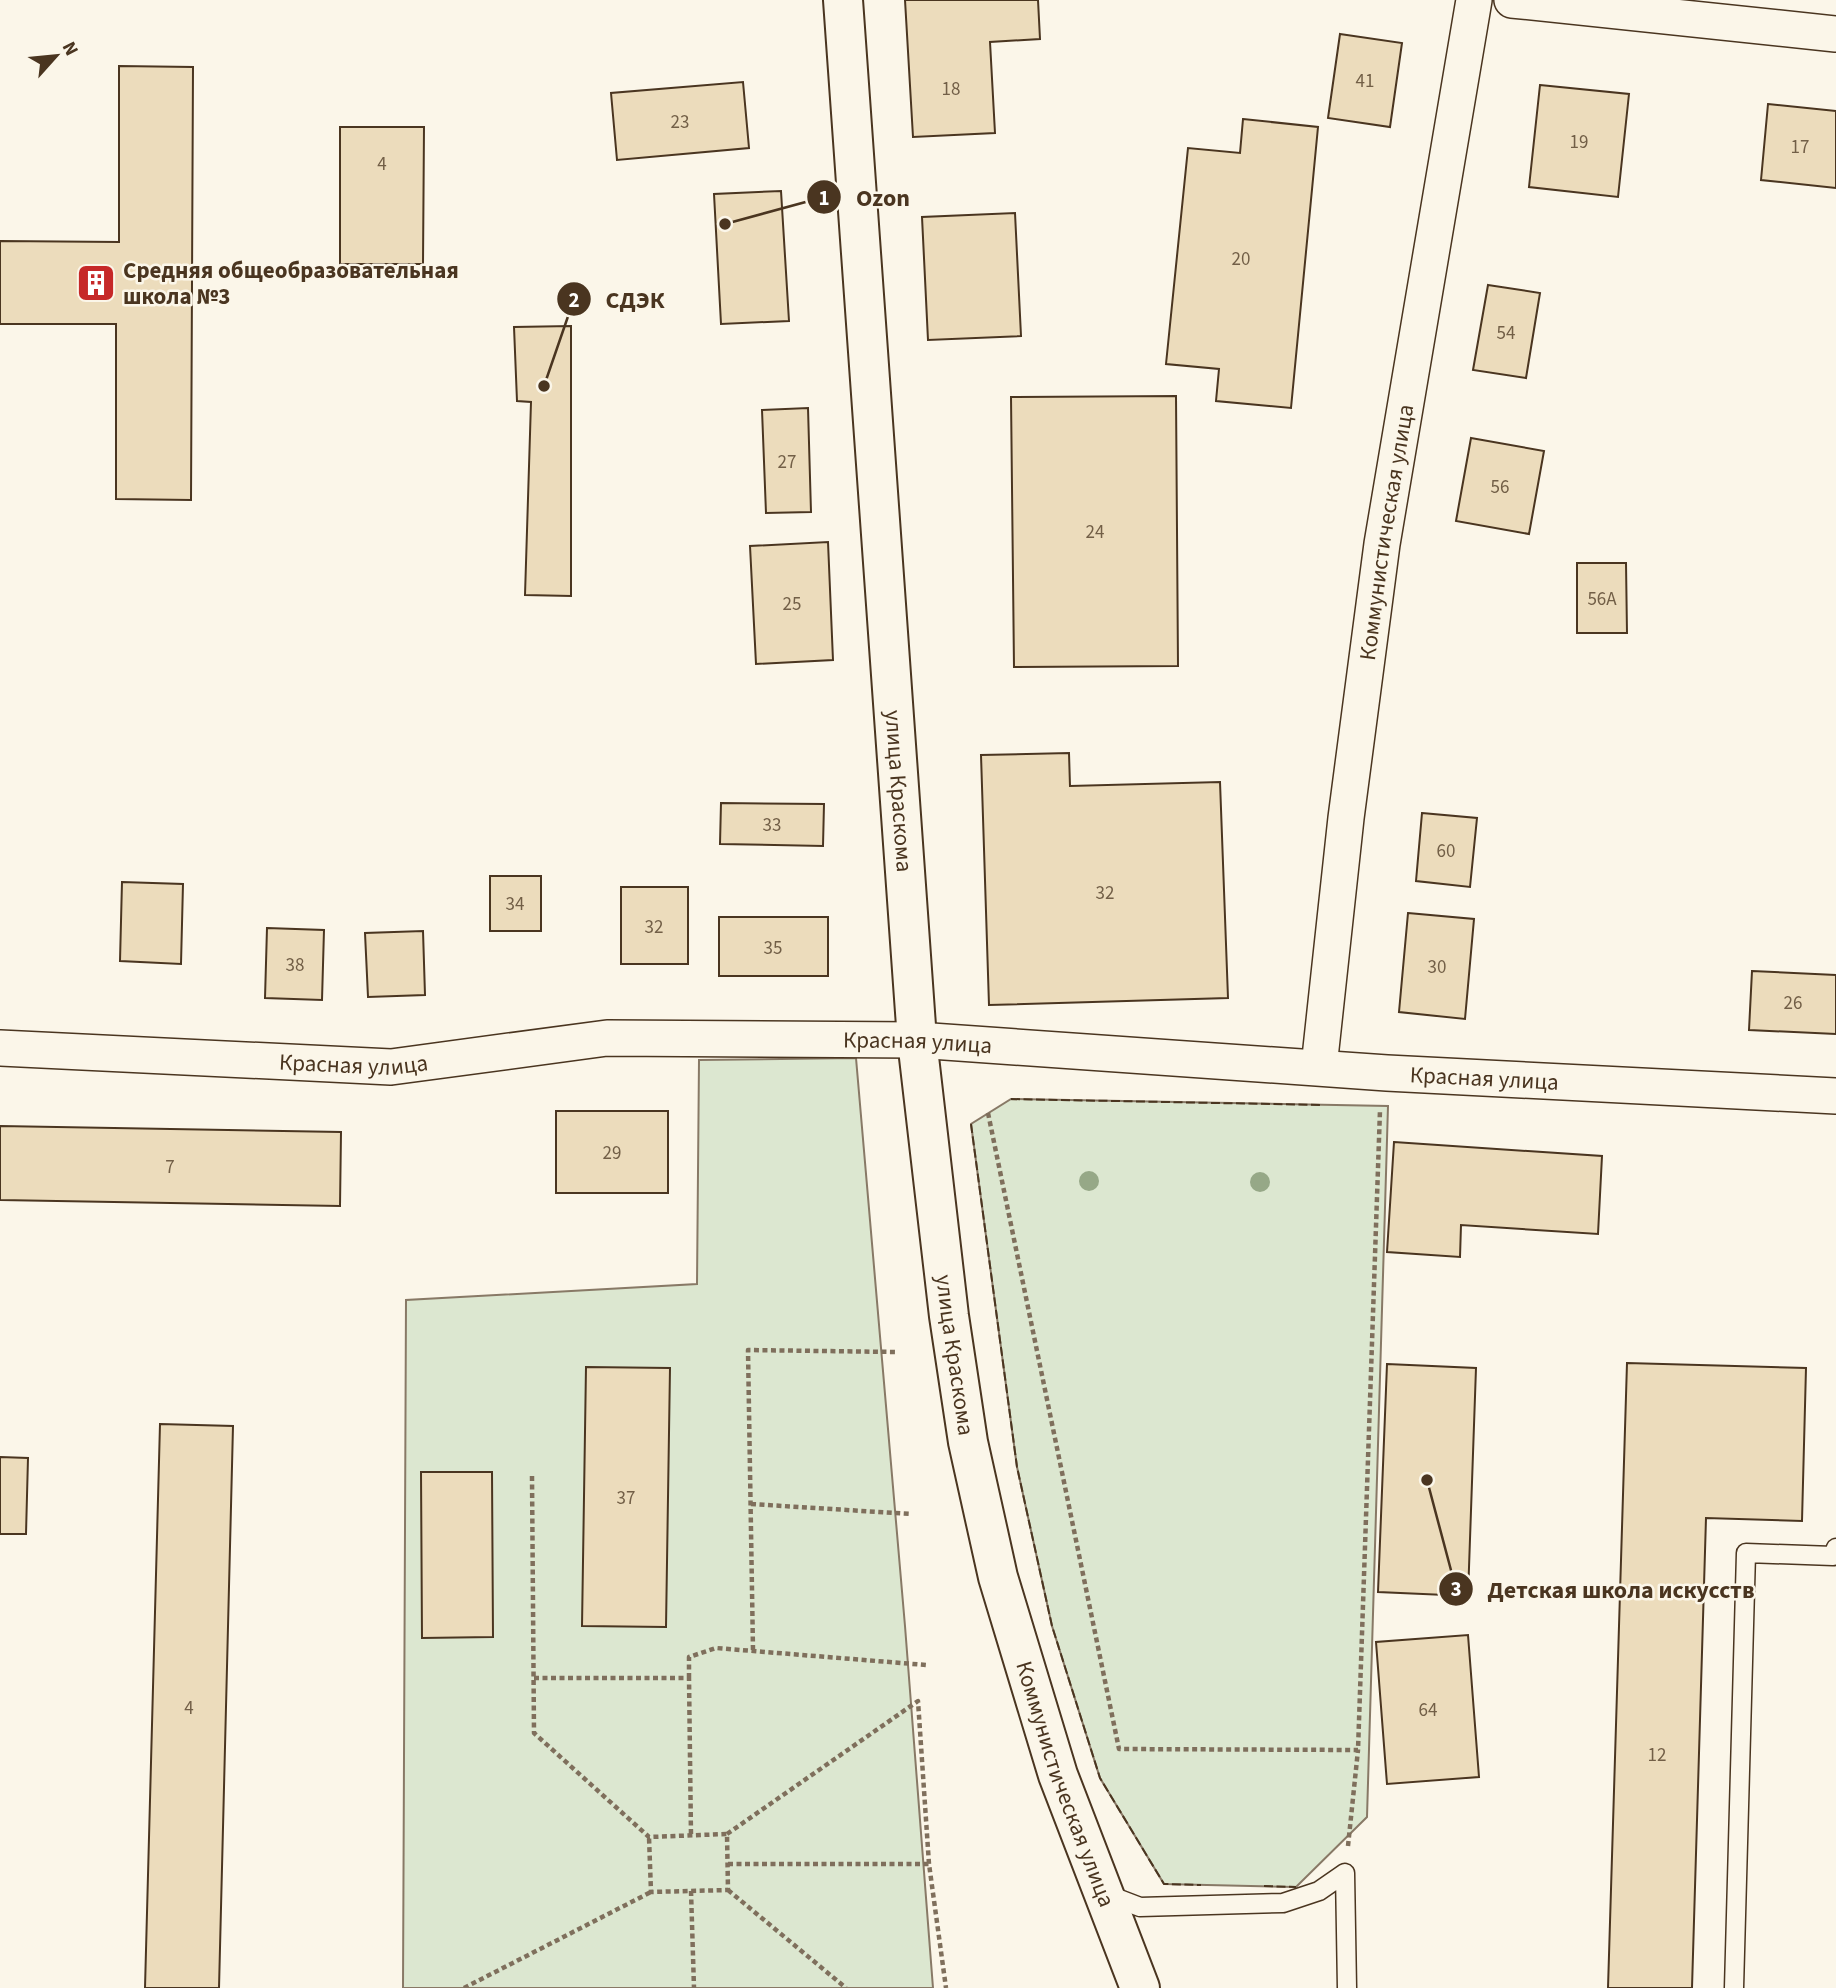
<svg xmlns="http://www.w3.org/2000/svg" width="1836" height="1988" viewBox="0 0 1836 1988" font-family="'Source Sans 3',sans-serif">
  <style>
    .green { fill: #dce7d0; stroke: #887966; stroke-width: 2 }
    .building { fill: #ecdcbc; stroke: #4a3520; stroke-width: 2 }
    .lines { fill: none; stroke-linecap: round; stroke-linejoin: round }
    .service-casing { stroke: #4a3520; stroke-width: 21 }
    .minor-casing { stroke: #4a3520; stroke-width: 38 }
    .secondary-casing { stroke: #4a3520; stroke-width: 42 }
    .path { stroke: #7f6f5c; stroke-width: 4.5; stroke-dasharray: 5 3.5; stroke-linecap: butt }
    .service { stroke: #fbf6e9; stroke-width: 18 }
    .minor { stroke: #fbf6e9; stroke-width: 35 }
    .secondary { stroke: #fbf6e9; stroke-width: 38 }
    .fence { stroke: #4a3520; stroke-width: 2; stroke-dasharray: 9 3.5; stroke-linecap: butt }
    .tree { fill: #96a887 }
    .labels { text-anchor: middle; stroke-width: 5; stroke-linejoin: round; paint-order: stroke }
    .number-label { font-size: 19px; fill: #725f47 }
    .poi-label { font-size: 23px; font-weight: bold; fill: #4a3520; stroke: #fbf6e9; text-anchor: start }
    .street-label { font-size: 23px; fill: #4a3520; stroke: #fbf6e9 }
    .leader { fill: none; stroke: #4a3520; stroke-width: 2.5 }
    .callout-dot { fill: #4a3520; stroke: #fbf6e9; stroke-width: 2.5 }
    .mark-label { font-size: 21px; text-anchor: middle; font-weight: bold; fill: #fff }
    .callout-label { font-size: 24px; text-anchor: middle; font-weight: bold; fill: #4a3520; stroke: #fbf6e9; stroke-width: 5; stroke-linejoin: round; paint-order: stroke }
  </style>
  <rect width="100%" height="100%" fill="#fbf6e9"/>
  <path class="green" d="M856 1058 905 1626 933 1988H403L406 1300 697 1284 699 1060Z
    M1011 1099 1388 1106 1367 1817 1296 1887 1164 1884 1100 1778 1052 1626 1017 1467 971 1124Z"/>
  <path class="building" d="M905 0H1038L1040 39 990 42 995 133 913 137Z
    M1340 34 1402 43 1390 127 1328 118Z
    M119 66 193 67 191 500 116 499V324H0V241L119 242Z
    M743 82 749 148 617 160 611 93Z
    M1540 85 1629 94 1618 197 1529 187Z
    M1768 104 1836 111V188L1761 180Z
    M1243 119 1318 127 1291 408 1216 401 1219 369 1166 364 1188 148 1240 153Z
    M340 127H424L423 264H340Z
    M781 191 789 321 721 324 714 194Z
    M1015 213 1021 336 928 340 922 217Z
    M1488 285 1540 293 1526 378 1473 370Z
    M571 326V596L525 595 531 402 517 401 514 327Z
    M1176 396 1178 666 1014 667 1011 397Z
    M808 408 811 512 766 513 762 410Z
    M1471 438 1544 451 1529 534 1456 521Z
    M828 542 833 660 756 664 750 546Z
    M1577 563H1626L1627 633H1577Z
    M1069 753 1070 786 1220 782 1228 998 989 1005 981 755Z
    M721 803 824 804 823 846 720 844Z
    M1422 813 1477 818 1470 887 1416 881Z
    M490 876H541V931H490Z
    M122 882 183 884 181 964 120 961Z
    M621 887H688V964H621Z
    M1408 913 1474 919 1465 1019 1399 1012Z
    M719 917H828V976H719Z
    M267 928 324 930 322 1000 265 998Z
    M423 931 425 995 368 997 365 933Z
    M1752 971 1836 975V1034L1749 1030Z
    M556 1111H668V1193H556Z
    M0 1126 341 1132 340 1206 0 1200Z
    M1394 1142 1602 1156 1598 1234 1461 1225 1460 1257 1387 1252Z
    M1627 1363 1806 1368 1802 1521 1706 1518 1692 1988H1608Z
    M1387 1364 1476 1368 1468 1596 1378 1592Z
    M586 1367 670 1368 666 1627 582 1626Z
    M160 1424 233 1426 219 1988H145Z
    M0 1457 28 1458 26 1534H0Z
    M421 1472H492L493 1637 422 1638Z
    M1468 1635 1479 1777 1387 1784 1376 1642Z"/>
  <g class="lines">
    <g class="service-casing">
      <path id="service" d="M1106 1894 1140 1907 1283 1903 1319 1891 1345 1873 1347 1988
        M1734 1988 1746 1553 1833 1556 1836 1548"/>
    </g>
    <g class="minor-casing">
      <g id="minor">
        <path d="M1512 0 1836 34"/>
        <path id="s1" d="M0 1048 391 1067 607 1038 917 1040 1387 1073 1836 1096"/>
        <path id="s2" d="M1319 1067 1346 818 1382 544 1474 0"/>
      </g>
    </g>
    <g class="secondary-casing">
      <g id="secondary">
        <path id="s3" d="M843 0 917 1040 949 1316 968 1442 998 1577 1058 1775 1140 1988"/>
      </g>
    </g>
    <path class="path" d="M988 1113 1119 1749 1358 1750 1380 1110
      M532 1476 534 1733 649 1837 727 1834 728 1890 651 1892 649 1837
      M751 1504 911 1514
      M753 1650 748 1350 897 1352
      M534 1678H689L691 1836
      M689 1678V1657L716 1648 926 1665
      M727 1834 918 1701 929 1864 946 1988
      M1348 1846 1358 1750
      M728 1864H929
      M728 1890 846 1988
      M691 1891 694 1988
      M464 1988 651 1892"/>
    <use href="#service" class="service"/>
    <use href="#minor" class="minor"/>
    <use href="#secondary" class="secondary"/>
    <path class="fence" d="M1011 1099 1320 1105
      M971 1124 1017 1467 1052 1626 1100 1778 1164 1884 1201 1885
      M1264 1886 1296 1887"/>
  </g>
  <g class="tree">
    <circle cx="1089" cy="1181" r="10"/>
    <circle cx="1260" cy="1182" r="10"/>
  </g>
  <defs>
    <g id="building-square" transform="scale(2.0125)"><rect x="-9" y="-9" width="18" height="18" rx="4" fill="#c62828" stroke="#fbf6e9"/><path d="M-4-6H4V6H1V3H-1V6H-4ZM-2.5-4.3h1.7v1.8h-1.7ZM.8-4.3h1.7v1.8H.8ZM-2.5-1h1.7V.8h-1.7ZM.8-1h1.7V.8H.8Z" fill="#fff"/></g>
  </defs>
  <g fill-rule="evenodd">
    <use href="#building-square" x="96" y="283"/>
  </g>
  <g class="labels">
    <g class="number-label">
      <text x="1365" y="87">41</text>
      <text x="951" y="95">18</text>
      <text x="680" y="128">23</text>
      <text x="1579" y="148">19</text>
      <text x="1800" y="153">17</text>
      <text x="382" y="170">4</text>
      <text x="1241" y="265">20</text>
      <text x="1506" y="339">54</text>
      <text x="787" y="468">27</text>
      <text x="1500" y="493">56</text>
      <text x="1095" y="538">24</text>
      <text x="1602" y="605">56А</text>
      <text x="792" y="610">25</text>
      <text x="772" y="831">33</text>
      <text x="1446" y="857">60</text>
      <text x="1105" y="899">32</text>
      <text x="515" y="910">34</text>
      <text x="654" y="933">32</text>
      <text x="773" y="954">35</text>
      <text x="295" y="971">38</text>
      <text x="1437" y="973">30</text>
      <text x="1793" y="1009">26</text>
      <text x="612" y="1159">29</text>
      <text x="170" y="1173">7</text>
      <text x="626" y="1504">37</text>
      <text x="189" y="1714">4</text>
      <text x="1428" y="1716">64</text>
      <text x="1657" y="1761">12</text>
    </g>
    <g class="poi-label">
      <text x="123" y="278">Средняя общеобразовательная<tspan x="123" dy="26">школа №3</tspan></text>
    </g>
    <g class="street-label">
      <text dy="8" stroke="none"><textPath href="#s2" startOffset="539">Коммунистическая улица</textPath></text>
      <text dy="8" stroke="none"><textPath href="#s3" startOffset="793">улица Краскома</textPath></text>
      <text dy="8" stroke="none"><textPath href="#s1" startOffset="920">Красная улица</textPath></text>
      <text dy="8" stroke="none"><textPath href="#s1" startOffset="354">Красная улица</textPath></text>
      <text dy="8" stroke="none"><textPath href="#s1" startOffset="1488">Красная улица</textPath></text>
      <text dy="8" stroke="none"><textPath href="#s3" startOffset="1360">улица Краскома</textPath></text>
      <text dy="8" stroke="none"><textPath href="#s3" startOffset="1804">Коммунистическая улица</textPath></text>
    </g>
  </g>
  <path class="leader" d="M725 224L824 197M544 386L574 299M1427 1480L1456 1589"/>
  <g class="callout-dot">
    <circle cx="725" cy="224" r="7"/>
    <circle cx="544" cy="386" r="7"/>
    <circle cx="1427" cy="1480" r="7"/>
    <circle cx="824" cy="197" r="18"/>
    <circle cx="574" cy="299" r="18"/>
    <circle cx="1456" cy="1589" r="18"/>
  </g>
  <g class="mark-label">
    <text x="824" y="205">1</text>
    <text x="574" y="307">2</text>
    <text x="1456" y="1596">3</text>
  </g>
  <g class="callout-label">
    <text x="883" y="206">Ozon</text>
    <text x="635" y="308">СДЭК</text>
    <text x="1621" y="1598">Детская школа искусств</text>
  </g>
  <g transform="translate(56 56) rotate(63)" stroke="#fbf6e9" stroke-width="5" paint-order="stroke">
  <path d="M0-5L12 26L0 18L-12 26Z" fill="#4a3520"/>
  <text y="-10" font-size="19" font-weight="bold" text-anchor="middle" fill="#4a3520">N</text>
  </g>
</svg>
